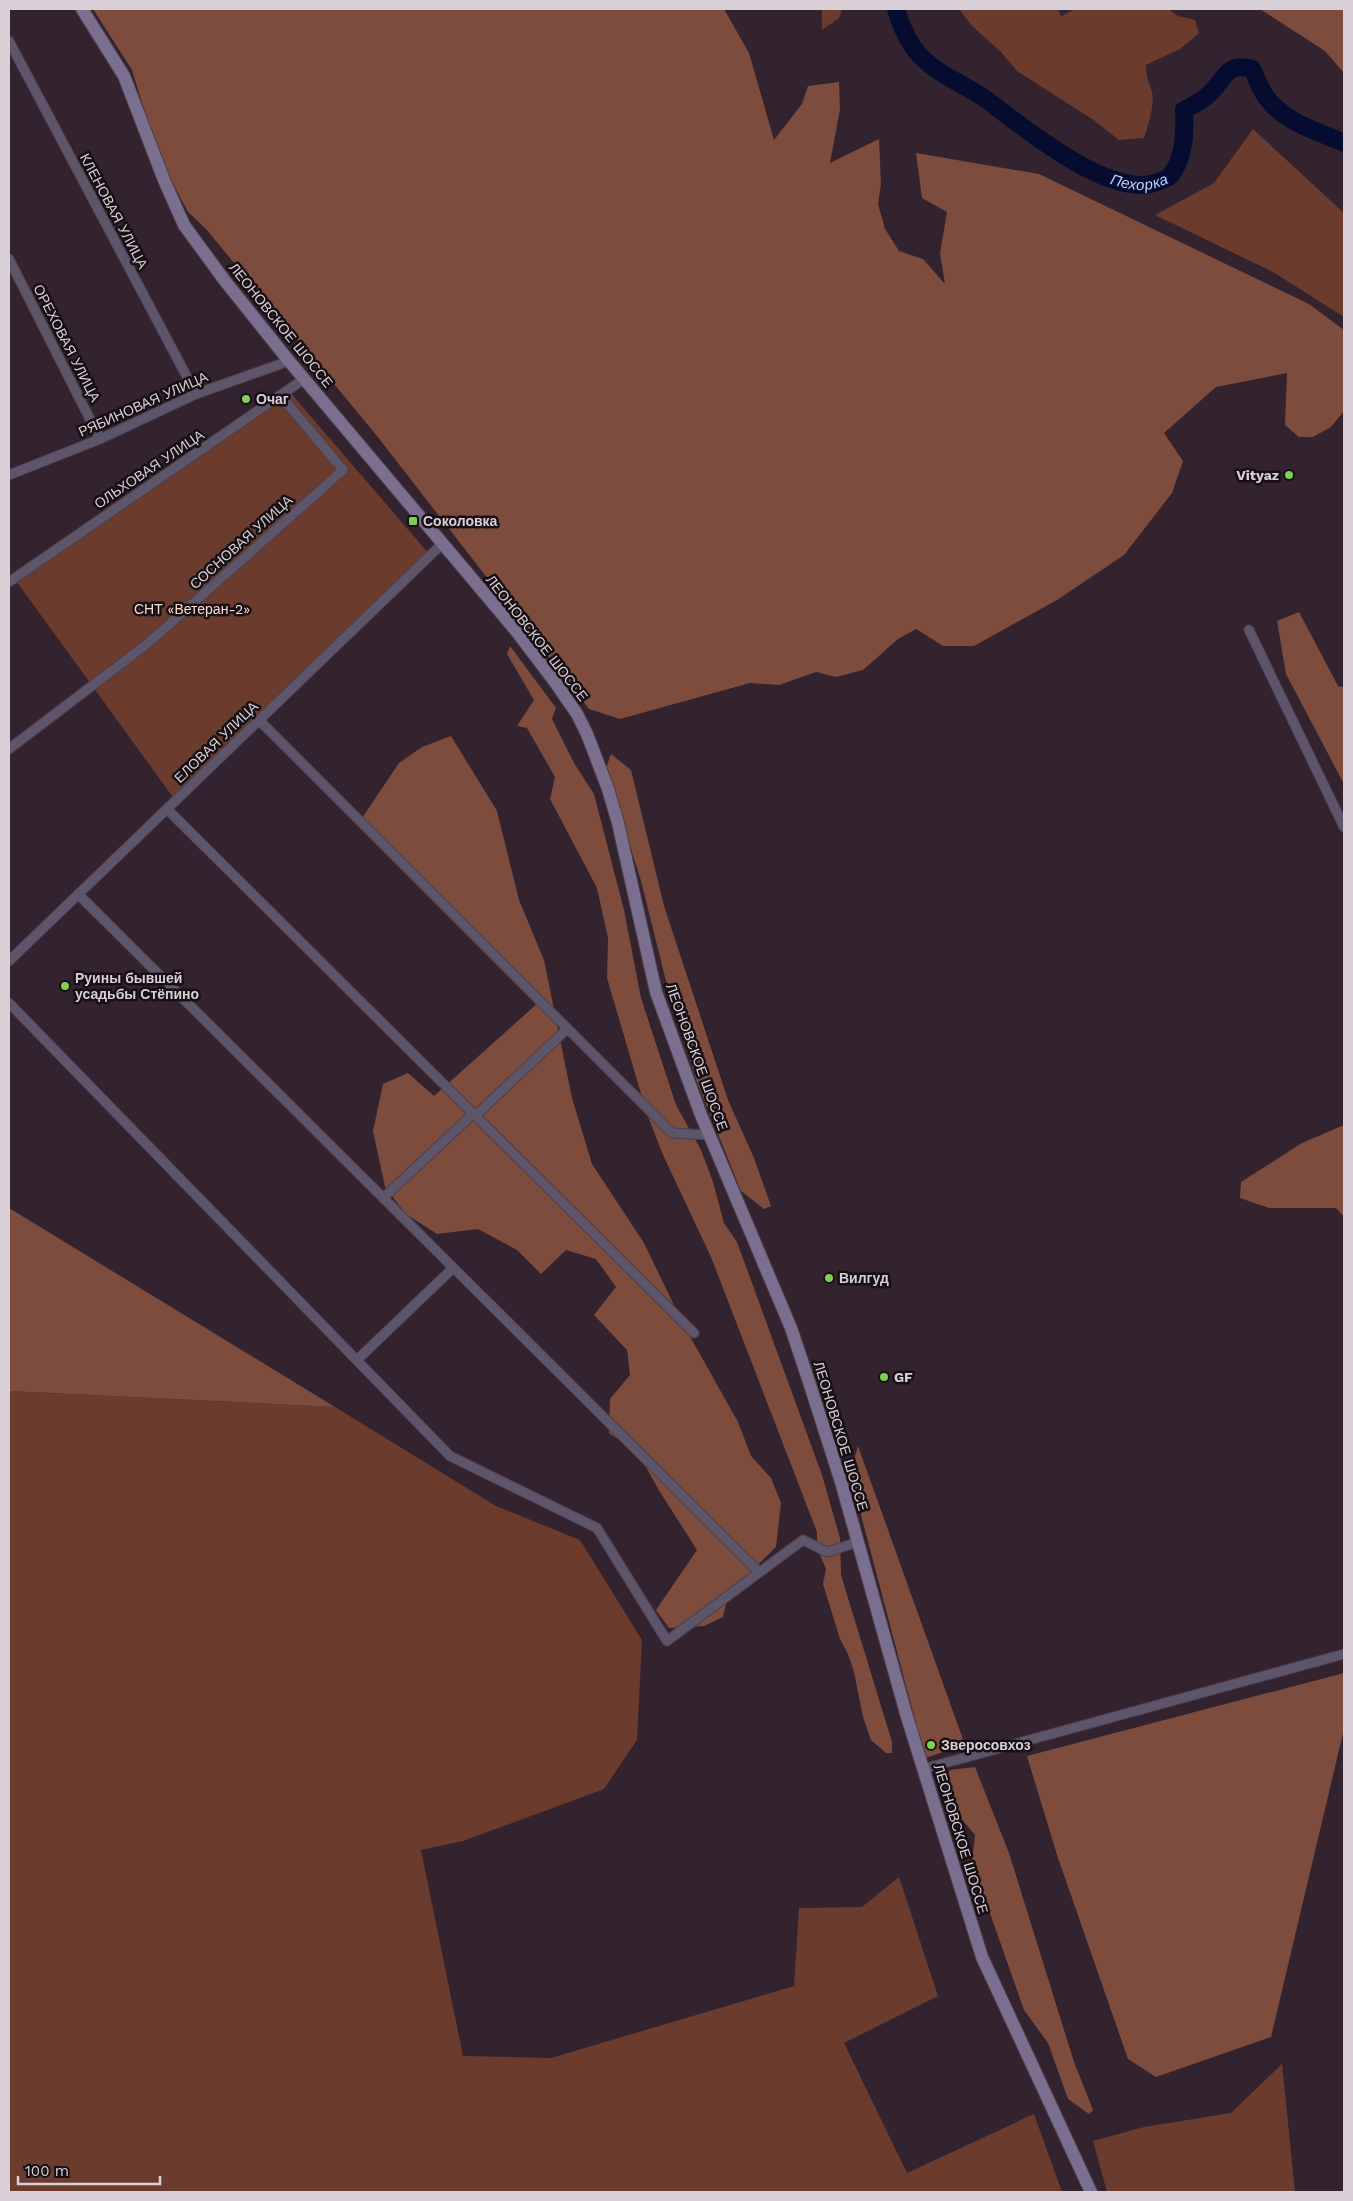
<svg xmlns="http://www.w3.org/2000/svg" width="1353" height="2201" viewBox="0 0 1353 2201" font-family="'Work Sans',sans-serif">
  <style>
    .green { fill: #6b3c2d }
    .forest { fill: #7e4c3c }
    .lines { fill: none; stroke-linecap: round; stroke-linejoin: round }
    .river { stroke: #050c30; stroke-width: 18 }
    .minor-casing { stroke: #4d3f4a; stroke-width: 11 }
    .secondary-casing { stroke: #4d3f4a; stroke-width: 14 }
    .minor { stroke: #5d566a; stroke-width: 9 }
    .secondary { stroke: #7a6f8f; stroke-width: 12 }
    .poi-dot { fill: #7fd052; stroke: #160f14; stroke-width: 2 }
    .labels { text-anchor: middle; stroke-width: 5; stroke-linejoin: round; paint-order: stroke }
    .street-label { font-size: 14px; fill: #d9cfd7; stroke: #160f14 }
    .poi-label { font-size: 14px; font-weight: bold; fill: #d9cfd7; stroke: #160f14; text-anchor: start }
    .park-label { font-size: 14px; fill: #fddbd0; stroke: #160f14 }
    .water-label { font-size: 15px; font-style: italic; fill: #c2d2fd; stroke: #160f14 }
  </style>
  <rect width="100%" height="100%" fill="#32232f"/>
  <path class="green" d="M822 9H842L839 18 822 30Z
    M959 9H1058L1061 16 1076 9H1168L1178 16 1195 20 1199 33 1180 49 1146 65C1146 77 1149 82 1152 92 1155 105 1148 126 1144 138L1119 140 1095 121 1017 71 1001 52 972 26Z
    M1253 129 1344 213V317L1273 272 1155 215 1214 183Z
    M288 390 430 555 175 800 14 578Z
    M9 1391 335 1407 496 1506 580 1540 642 1640 637 1740 604 1789 463 1841 421 1850 463 2056 551 2058 794 1986 799 1908 862 1907 899 1877 938 1996 844 2043 907 2173 1034 2114 1062 2192H9Z
    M1282 2064 1295 2192H1107L1093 2141 1144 2127 1231 2113Z"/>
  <path class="forest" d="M93 9H724L749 53 774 140 802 104 808 86 839 82 840 109 830 163 879 139 881 184 878 204 885 229 899 251 923 259 945 284 940 253 947 212 922 198 916 153 1039 174 1309 304 1344 330V411L1331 427 1313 437H1299L1285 425 1287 373 1216 387 1164 433 1183 461 1172 493 1124 555 1057 600 974 646H943L916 629 898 639 863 670 836 677 816 672 779 685 750 683 620 719 589 709 377 436 206 229 188 212 158 155 132 70Z
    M1260 9H1344V73L1325 51Z
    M1299 612 1338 686 1344 687V784L1286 674 1277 621Z
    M510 646 556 708 552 719 574 763 594 794 624 910 641 998 676 1105 701 1150 713 1182 724 1223 737 1242 822 1475 840 1538 841 1575 892 1742V1753H886L871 1740 863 1717 854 1672 848 1654 840 1639 823 1584 826 1569 817 1548V1532L711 1257 663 1155 647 1114 607 978 608 938 597 888 550 799 555 777 527 728 517 726 534 700 507 654Z
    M451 736 497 811 519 900 544 960 572 1098 592 1164 644 1243 683 1324 738 1422 751 1456 771 1478 781 1503 776 1547 728 1594 723 1617 704 1626 669 1628 656 1610 697 1550 660 1492 638 1453 609 1433 610 1399 630 1375 627 1350 594 1315 616 1287 596 1259 566 1250 541 1274 517 1250 478 1229 437 1234 406 1214 385 1187 373 1131 383 1084 408 1073 434 1096 539 1002 362 818 399 763 422 747Z
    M611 754 631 770 664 906 728 1100 754 1158 771 1206 764 1209 741 1191 697 1082 669 993 641 881 606 768Z
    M1344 1125V1217L1336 1208H1269L1240 1198 1241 1182 1302 1143Z
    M9 1208 335 1407 9 1391Z
    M858 1446 965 1745 925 1758 850 1473Z
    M1344 1673V1729L1271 2037 1156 2077 1128 2059 1057 1855 1027 1756Z
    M975 1767 1009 1853 1074 2062 1093 2110 1089 2114 1068 2099 1048 2043 1024 2010 972 1862 975 1835 960 1817 946 1777 950 1770Z"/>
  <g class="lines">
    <path class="river" id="s1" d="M896 9C899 21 906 36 913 47 931 73 962 82 987 100 1023 127 1114 203 1160 181 1163 180 1168 178 1170 176 1185 158 1185 132 1184 110 1192 106 1202 101 1208 95 1225 81 1225 61 1252 69 1257 78 1260 89 1266 97 1285 123 1317 131 1344 143"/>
    <g class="minor-casing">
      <path id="minor" d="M9 41 196 394
        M9 259 100 439
        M9 475 100 439 196 394 289 361
        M9 582 304 379
        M1249 630 1344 827
        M259 720 672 1133 709 1135
        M9 749 147 644 343 470 280 395
        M167 809 694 1333
        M78 894 759 1572
        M9 961 443 543
        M9 1003 450 1456 597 1528 667 1641 803 1540 827 1552 858 1542
        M475 1116 567 1029
        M383 1198 473 1114
        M357 1360 453 1268
        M923 1769 1344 1654"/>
    </g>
    <g class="secondary-casing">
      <path id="secondary" d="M82 9 124 76 164 180 184 225 225 281 289 361 517 632 555 682 577 714 587 734 608 789 618 823 656 992 701 1115 791 1328 809 1382 841 1482 907 1717 982 1957 1091 2192"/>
    </g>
    <use href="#minor" class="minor"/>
    <use href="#secondary" class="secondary"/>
  </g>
  <g class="poi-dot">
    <circle cx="246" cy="399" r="5"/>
    <circle cx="1289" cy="475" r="5"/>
    <rect x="408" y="516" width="10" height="10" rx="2.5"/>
    <circle cx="65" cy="986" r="5"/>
    <circle cx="829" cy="1278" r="5"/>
    <circle cx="884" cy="1377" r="5"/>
    <circle cx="931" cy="1745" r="5"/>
  </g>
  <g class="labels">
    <g class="street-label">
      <text transform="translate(114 211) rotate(62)" y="5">КЛЕНОВАЯ УЛИЦА</text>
      <text transform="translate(281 325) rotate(51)" y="5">ЛЕОНОВСКОЕ ШОССЕ</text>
      <text transform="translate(67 343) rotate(63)" y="5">ОРЕХОВАЯ УЛИЦА</text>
      <text transform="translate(143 404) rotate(-24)" y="5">РЯБИНОВАЯ УЛИЦА</text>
      <text transform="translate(149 469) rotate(-34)" y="5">ОЛЬХОВАЯ УЛИЦА</text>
      <text transform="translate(241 542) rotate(-42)" y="5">СОСНОВАЯ УЛИЦА</text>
      <text transform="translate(537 638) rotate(52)" y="5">ЛЕОНОВСКОЕ ШОССЕ</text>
      <text transform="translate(216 742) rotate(-44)" y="5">ЕЛОВАЯ УЛИЦА</text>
      <text transform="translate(697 1057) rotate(70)" y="5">ЛЕОНОВСКОЕ ШОССЕ</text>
      <text transform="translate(841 1436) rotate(73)" y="5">ЛЕОНОВСКОЕ ШОССЕ</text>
      <text transform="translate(961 1839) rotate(73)" y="5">ЛЕОНОВСКОЕ ШОССЕ</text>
    </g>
    <g class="poi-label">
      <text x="256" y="404">Очаг</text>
      <text x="1279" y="480" text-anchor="end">Vityaz</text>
      <text x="423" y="526">Соколовка</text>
      <text x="75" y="983">Руины бывшей<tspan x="75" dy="16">усадьбы Стёпино</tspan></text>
      <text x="839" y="1283">Вилгуд</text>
      <text x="894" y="1382">GF</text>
      <text x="941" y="1750">Зверосовхоз</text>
    </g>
    <g class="park-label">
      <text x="192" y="614">СНТ «Ветеран-2»</text>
    </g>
    <g class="water-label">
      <text dy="5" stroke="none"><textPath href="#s1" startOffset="310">Пехорка</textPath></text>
    </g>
  </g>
  <rect width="1353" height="2201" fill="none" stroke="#d9cfd7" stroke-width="20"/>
  <path d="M18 2176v8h142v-8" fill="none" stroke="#d9cfd7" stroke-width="2.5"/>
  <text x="25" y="2176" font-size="15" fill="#d9cfd7" stroke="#160f14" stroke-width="4" paint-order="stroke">100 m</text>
</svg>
